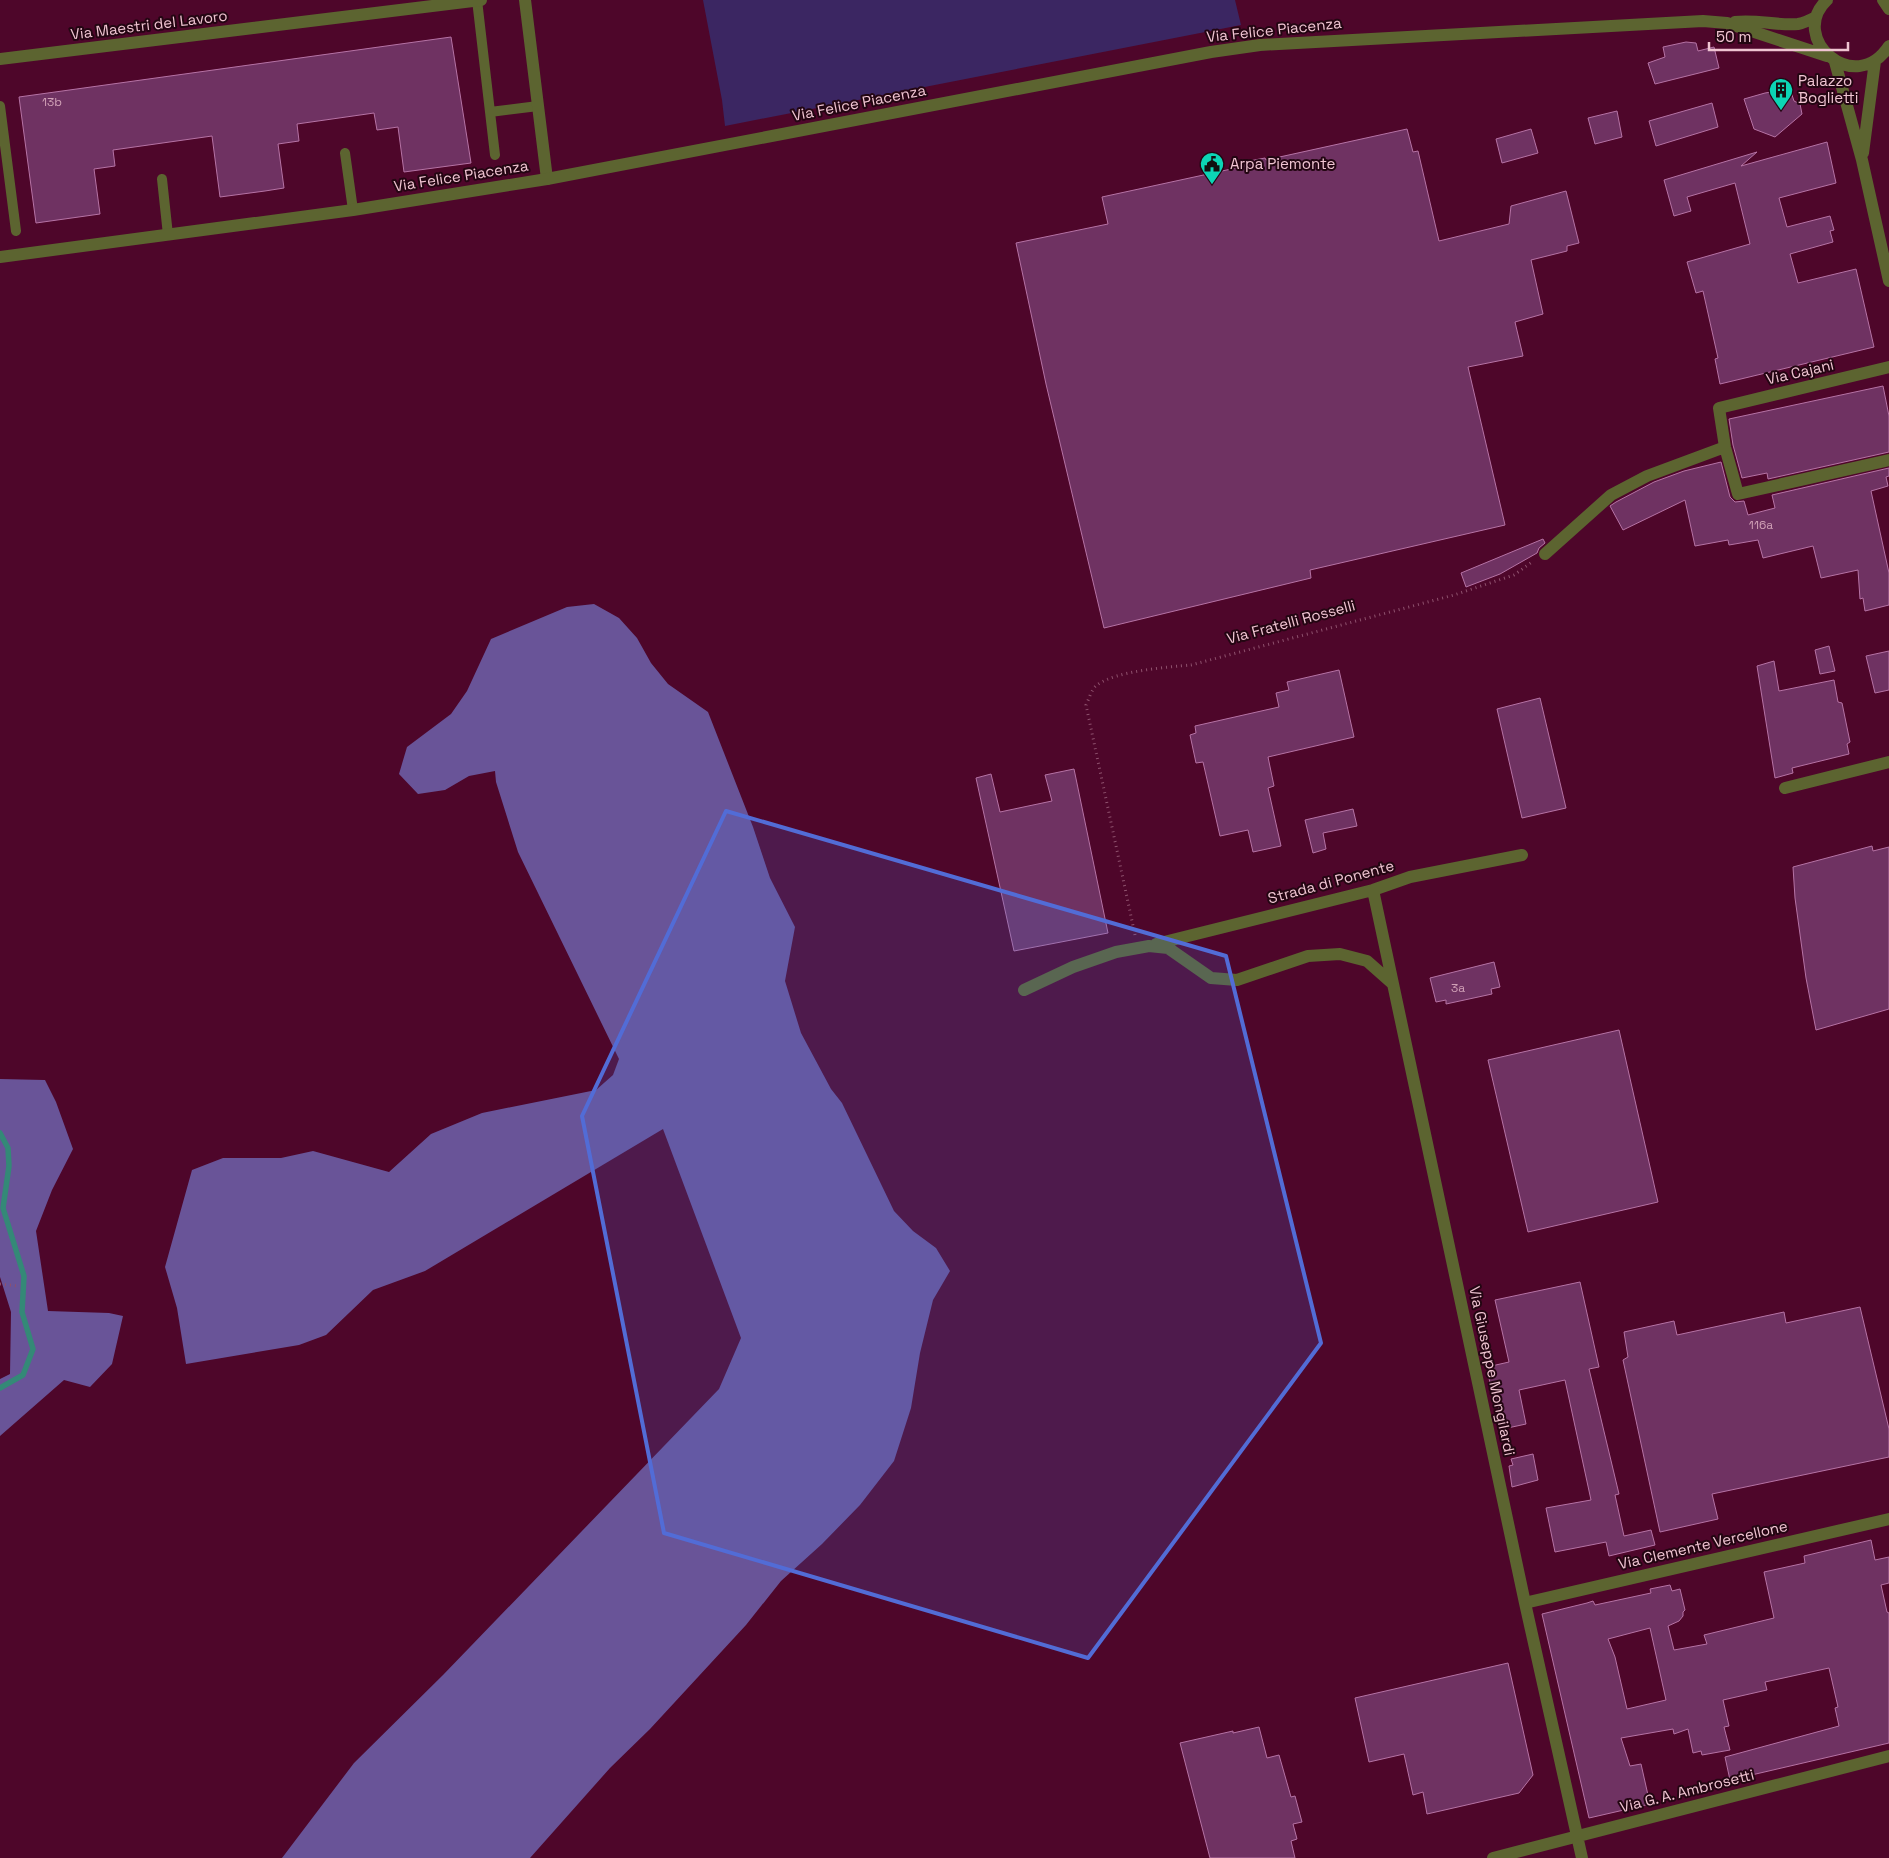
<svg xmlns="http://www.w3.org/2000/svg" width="1889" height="1858" viewBox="0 0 1889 1858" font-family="'Space Grotesk',sans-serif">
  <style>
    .green { fill: #3b2662 }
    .forest { fill: #695498 }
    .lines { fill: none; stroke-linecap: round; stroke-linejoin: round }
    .stream { stroke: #348977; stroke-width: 5.5 }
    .building { fill: #6f3262; stroke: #b673a5; fill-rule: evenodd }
    .path { stroke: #8e516d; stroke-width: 3; stroke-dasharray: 1 4; stroke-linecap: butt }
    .service { stroke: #5c6430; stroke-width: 10 }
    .minor { stroke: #5c6430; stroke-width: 12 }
    .tertiary { stroke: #5c6430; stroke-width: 12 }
    .marked { fill: #526cd6; fill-opacity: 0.2; stroke: #526cd6; stroke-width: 4; stroke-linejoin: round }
    .labels { text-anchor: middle; stroke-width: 4; stroke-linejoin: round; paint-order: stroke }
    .number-label { font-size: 12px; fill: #d0a0b6 }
    .street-label { font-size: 15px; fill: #f0c4d2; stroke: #230612 }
    .poi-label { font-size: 15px; fill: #f0c4d2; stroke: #230612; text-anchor: start }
  </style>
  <rect width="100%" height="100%" fill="#4e062a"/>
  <path class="green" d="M703 0H1235L1241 25 725 126 722 100Z"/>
  <path class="forest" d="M594 604 619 618 637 638 651 663 668 684 708 712 753 827 770 878 795 927 785 981 801 1033 831 1089 842 1103 894 1211 913 1231 936 1248 950 1271 933 1300 920 1353 911 1408 894 1461 860 1505 822 1544 781 1581 746 1625 650 1729 610 1768 530 1858H282L354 1763 443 1675 719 1389 741 1338 663 1129 425 1271 373 1290 326 1335 299 1345 186 1364 177 1308 165 1267 192 1170 223 1158H281L313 1151 389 1172 431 1134 482 1113 596 1090 613 1075 619 1059 518 852 496 782 495 771 469 776 445 790 418 794 399 774 407 747 451 714 467 691 491 639 567 607Z
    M0 1079 45 1080 56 1102 73 1149 52 1190 36 1231 48 1311 109 1313 123 1316 112 1364 90 1387 64 1380 0 1436V1379L10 1374 11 1312 0 1277Z"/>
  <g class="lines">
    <path class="stream" d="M0 1133 8 1148 9 1166 3 1208 24 1276 22 1312 33 1349 23 1375 0 1388"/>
  </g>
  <path class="building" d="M451 37 471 163 404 172 398 127 377 130 374 113 297 124 299 141 278 144 284 188 265 191 220 197 212 136 113 150 115 166 94 169 100 214 36 223 19 97Z
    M1686 42 1696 43 1698 51 1714 47 1719 68 1655 84 1648 63 1665 57 1663 47Z
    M1790 89 1794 101 1800 104 1802 114 1775 137 1754 129 1744 99 1765 93Z
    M1712 103 1718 127 1656 146 1649 121Z
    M1617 111 1622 137 1595 144 1588 118Z
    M1407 129 1413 152 1418 151 1439 241 1509 224 1511 206 1566 191 1579 243 1567 246V251L1531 260 1543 314 1515 322 1523 356 1468 367 1505 525 1310 570 1311 578 1104 628 1046 384 1016 243 1108 224 1102 197 1245 166 1244 162 1265 158 1266 160Z
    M1531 129 1538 153 1502 163 1496 139Z
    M1827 142 1836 183 1779 198 1787 227 1830 216 1834 230 1830 231 1833 242 1790 254 1798 283 1856 269 1874 347 1720 384 1715 359 1718 358 1703 291 1696 293 1687 262 1750 244 1735 183 1687 197 1691 211 1674 216 1664 180 1757 152 1741 166Z
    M1883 386 1889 416V452L1768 479 1767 473 1742 478 1733 445 1729 419Z
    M1721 462 1730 497 1735 502 1744 501 1748 515 1775 508 1772 495 1889 468V476L1886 477 1888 486 1871 491 1889 573V605L1865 611 1863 598 1860 599 1858 570 1821 578 1813 546 1763 558 1758 540 1729 545 1728 540 1695 546 1685 500 1623 530 1610 506 1616 502 1654 482 1684 471Z
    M1543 539 1545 543 1539 548 1537 553 1500 574 1466 587 1461 573Z
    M1829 646 1835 671 1820 674 1815 650Z
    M1889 651V690L1875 693 1866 656Z
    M1774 661 1779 691 1834 680 1838 702 1842 703 1850 742 1847 744 1849 754 1792 768 1793 773 1775 778 1757 666Z
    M1339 670 1354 737 1268 757 1274 786 1268 788 1281 846 1253 852 1248 830 1220 836 1203 762 1196 763 1190 735 1196 733 1195 726 1279 707 1276 693 1289 690 1287 682Z
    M1540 698 1566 808 1522 818 1497 709Z
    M1074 769 1108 933 1014 951 976 778 991 774 1000 812 1052 801 1045 775Z
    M1353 809 1357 826 1323 833 1326 849 1313 853 1305 820Z
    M1872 846 1873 851 1889 847V1009L1816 1030 1806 978 1795 898 1793 867Z
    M1494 962 1500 987 1491 989 1492 994 1446 1004V1000L1436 1002 1430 978Z
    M1619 1030 1658 1202 1528 1232 1488 1060Z
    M1580 1282 1599 1367 1589 1369 1619 1494 1615 1495 1624 1536 1651 1530 1655 1545 1609 1556 1606 1542 1555 1552 1546 1508 1591 1500 1565 1380 1519 1390 1526 1424 1503 1429 1498 1405H1494L1487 1367 1509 1362 1495 1300Z
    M1860 1307 1889 1429V1457L1712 1494 1718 1519 1660 1532 1623 1360 1628 1357 1624 1332 1674 1321 1677 1335 1784 1312 1786 1323Z
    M1533 1454 1538 1480 1512 1487 1509 1466 1513 1465 1511 1459Z
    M1871 1540 1875 1560 1889 1557V1583L1881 1585 1887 1612 1889 1613V1743L1730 1780 1725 1757 1839 1726 1835 1708 1838 1707 1829 1668 1765 1682 1767 1690 1723 1700 1729 1726 1724 1727 1730 1750 1702 1755 1701 1751 1693 1753 1688 1729 1674 1734 1673 1729 1621 1738 1630 1766 1641 1764 1650 1804 1589 1818 1542 1614 1587 1603 1593 1601 1595 1605 1651 1593 1650 1589 1670 1585 1672 1591 1680 1589 1685 1610 1683 1612V1616L1679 1621 1668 1626 1674 1650 1707 1644 1704 1635 1774 1618 1764 1572 1805 1563 1804 1556ZM1650 1628 1666 1700 1627 1709 1615 1657 1608 1639Z
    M1508 1663 1533 1775 1519 1793 1427 1814 1423 1792 1413 1795 1404 1754 1369 1762 1355 1698Z
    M1259 1727 1267 1758 1279 1755 1291 1797 1295 1796 1302 1822 1293 1824 1297 1839 1291 1841 1295 1858H1210L1180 1743 1233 1731V1733Z"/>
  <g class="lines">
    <path class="path" d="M1135 935 1086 705C1089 699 1092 688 1097 685 1115 671 1168 667 1191 665L1454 595 1514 575 1532 562
      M0 1284 18 1286"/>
    <path class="service" d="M477 0 495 155
      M0 106 16 231
      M490 112 538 106
      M345 153 353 210
      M162 179 168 235"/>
    <path class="minor" d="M525 0 547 179
      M0 59 481 0
      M1889 367 1719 408 1725 447 1738 494 1889 460
      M1545 554 1611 495 1647 476 1725 447
      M1785 788 1889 762
      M1373 890 1525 1603 1582 1858
      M1156 944 1373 890 1410 877 1522 855
      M1024 990 1073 967 1116 952 1149 946 1168 948 1211 978 1237 980 1308 956 1340 954 1367 961 1393 984
      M1525 1603 1889 1519
      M1493 1858 1889 1756"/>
    <path class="tertiary" d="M1827 0C1787 38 1855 98 1889 46
      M1883 0 1889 9
      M1735 22C1756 19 1777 26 1798 24 1804 23 1810 20 1816 17
      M1835 62 1862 160 1889 281
      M1863 153 1875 61
      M0 257 353 210 547 179 1211 52 1260 45 1703 21 1727 23 1827 56"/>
  </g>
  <path class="marked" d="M726 811 1226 956 1321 1343 1088 1658 664 1533 582 1116Z"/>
  <defs>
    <g id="building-pin" transform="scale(1.25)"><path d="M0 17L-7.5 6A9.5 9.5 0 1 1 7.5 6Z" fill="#0cd5b5" stroke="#230612"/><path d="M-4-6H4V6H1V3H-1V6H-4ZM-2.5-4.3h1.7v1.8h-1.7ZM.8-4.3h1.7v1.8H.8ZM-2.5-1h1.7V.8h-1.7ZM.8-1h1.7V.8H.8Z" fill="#111"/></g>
    <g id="civic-pin" transform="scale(1.25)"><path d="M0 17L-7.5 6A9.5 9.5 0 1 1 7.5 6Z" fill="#0cd5b5" stroke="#230612"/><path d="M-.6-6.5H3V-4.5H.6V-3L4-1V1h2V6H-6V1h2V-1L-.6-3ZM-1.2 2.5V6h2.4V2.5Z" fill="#111"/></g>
  </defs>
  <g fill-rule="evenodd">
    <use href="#building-pin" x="1781" y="90"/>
    <use href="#civic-pin" x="1212" y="164"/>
  </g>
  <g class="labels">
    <g class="number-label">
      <text x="52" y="106">13b</text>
      <text x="1761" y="529">116a</text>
      <text x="1458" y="992">3a</text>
    </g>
    <g class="street-label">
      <text transform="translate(149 25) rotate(-7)" y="5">Via Maestri del Lavoro</text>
      <text transform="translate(1274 30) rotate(-6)" y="5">Via Felice Piacenza</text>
      <text transform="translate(859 103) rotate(-11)" y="5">Via Felice Piacenza</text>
      <text transform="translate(461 176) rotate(-9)" y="5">Via Felice Piacenza</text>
      <text transform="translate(1800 372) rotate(-13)" y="5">Via Cajani</text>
      <text transform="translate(1291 622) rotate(-15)" y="5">Via Fratelli Rosselli</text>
      <text transform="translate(1331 882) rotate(-15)" y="5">Strada di Ponente</text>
      <text transform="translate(1492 1371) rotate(78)" y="5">Via Giuseppe Mongilardi</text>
      <text transform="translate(1703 1545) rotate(-13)" y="5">Via Clemente Vercellone</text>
      <text transform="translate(1687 1791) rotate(-14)" y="5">Via G. A. Ambrosetti</text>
    </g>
    <g class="poi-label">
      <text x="1798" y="86">Palazzo<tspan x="1798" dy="17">Boglietti</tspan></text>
      <text x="1230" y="169">Arpa Piemonte</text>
    </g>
  </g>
  <path d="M1709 42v8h139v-8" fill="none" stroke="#f0c4d2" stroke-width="2.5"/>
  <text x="1716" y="42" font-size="15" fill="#f0c4d2" stroke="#230612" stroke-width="4" paint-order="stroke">50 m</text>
</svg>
